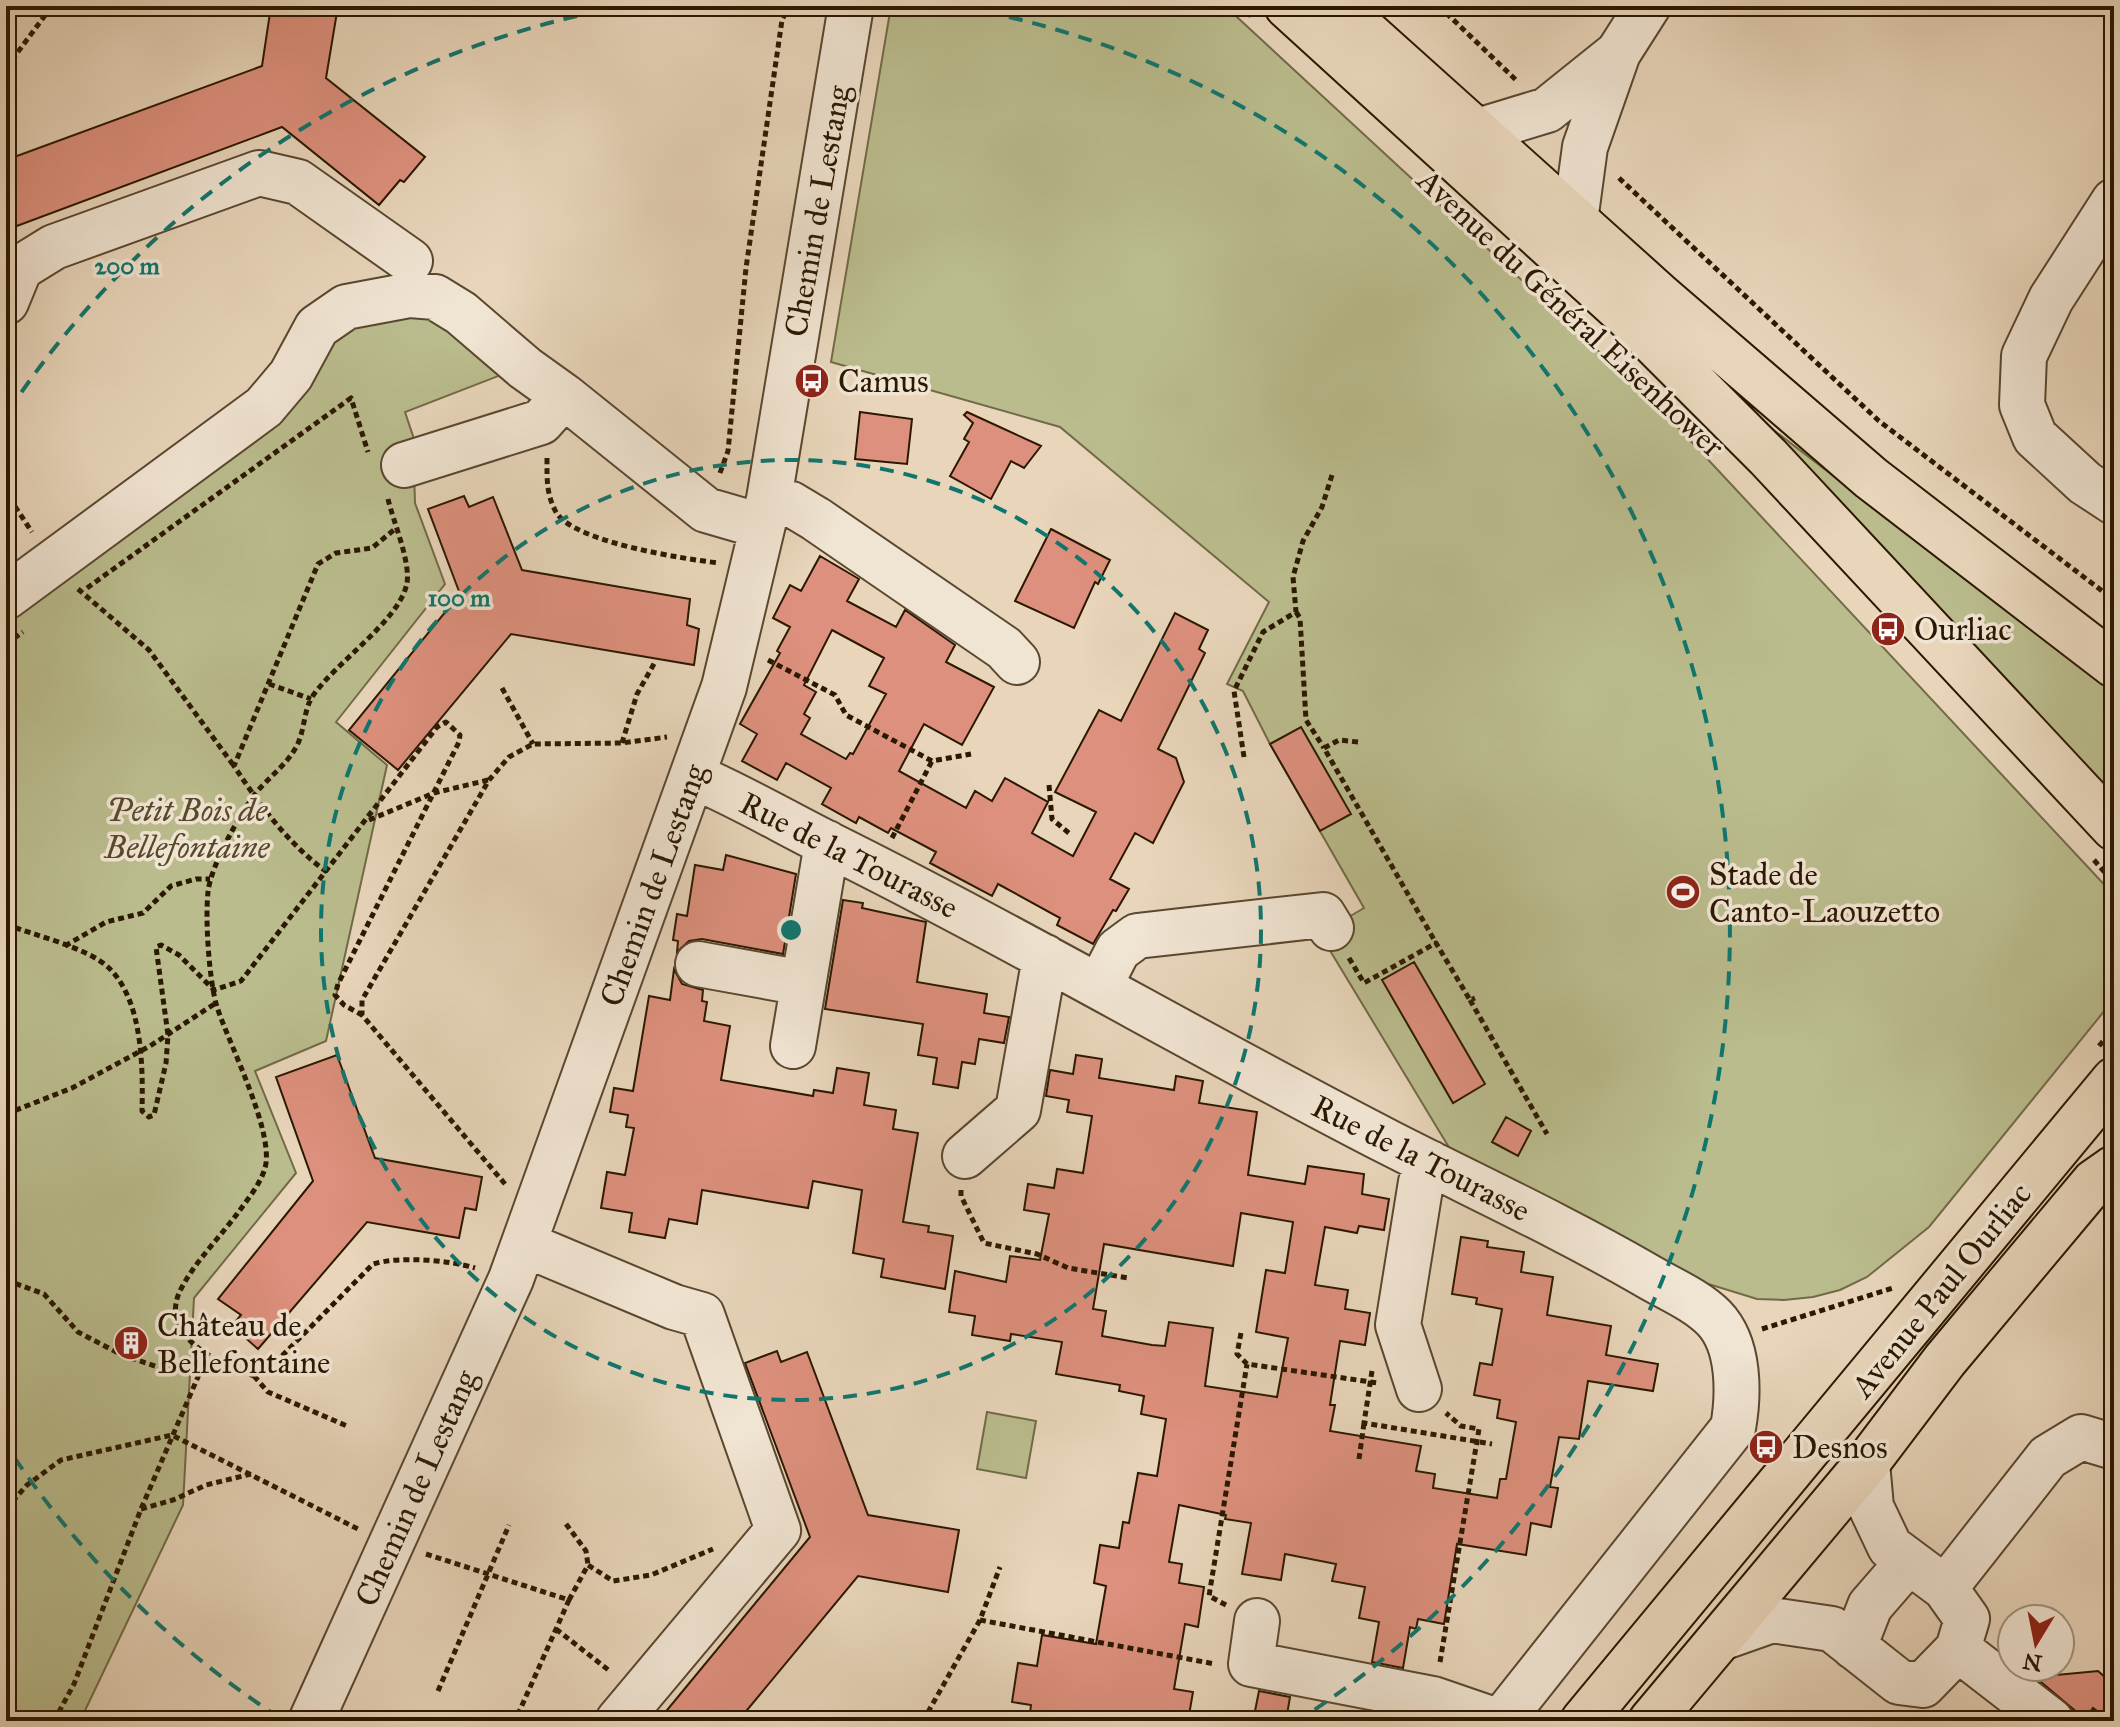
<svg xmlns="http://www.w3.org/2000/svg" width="2120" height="1727" viewBox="0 0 2120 1727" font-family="'IM FELL Great Primer',serif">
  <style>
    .green { fill: #babc8d; stroke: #726a47; stroke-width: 2 }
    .building { fill: #dd907d; stroke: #2b1801; stroke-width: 2; fill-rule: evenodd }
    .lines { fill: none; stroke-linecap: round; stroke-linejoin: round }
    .minor-casing { stroke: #5a472f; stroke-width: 48 }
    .major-casing { stroke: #2b1801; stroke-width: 48 }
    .path { stroke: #2b1801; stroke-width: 5; stroke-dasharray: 6 4; stroke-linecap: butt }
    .minor { stroke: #f0e4d2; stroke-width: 44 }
    .major { stroke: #e8d5ba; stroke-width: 44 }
    .ring { fill: none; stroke: #0f766e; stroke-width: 4; stroke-dasharray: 14 10 }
    .labels { text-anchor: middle; stroke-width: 7; stroke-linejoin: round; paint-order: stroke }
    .street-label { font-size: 32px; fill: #2b1801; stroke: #f0e4d2 }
    .poi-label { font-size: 32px; fill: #2b1801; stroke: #f0e4d2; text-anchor: start }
    .park-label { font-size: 32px; font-style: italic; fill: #56492b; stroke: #f0e4d2 }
    .centre { fill: #0f766e; stroke: #f0e4d2; stroke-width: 4 }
    .ring-label { font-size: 24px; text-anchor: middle; font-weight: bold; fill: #0f766e; stroke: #f0e4d2; stroke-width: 7; stroke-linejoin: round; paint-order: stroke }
  </style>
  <rect width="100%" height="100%" fill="#e8d5ba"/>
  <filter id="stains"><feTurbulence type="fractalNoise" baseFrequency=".0025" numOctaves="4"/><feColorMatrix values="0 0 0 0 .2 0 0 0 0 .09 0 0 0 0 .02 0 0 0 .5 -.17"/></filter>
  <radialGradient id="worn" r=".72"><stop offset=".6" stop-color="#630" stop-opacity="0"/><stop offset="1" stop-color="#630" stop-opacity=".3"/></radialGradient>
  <path class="green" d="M891 6H1225L1660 408 2113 894 2114 999 1929 1227 1867 1277 1840 1290 1813 1297 1784 1300 1757 1299 1702 1282 1453 1154 1320 934 1364 908 1270 744 1243 691 1227 684 1269 602 1060 427 831 362Z
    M435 303 514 370 405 412 413 436 415 503 445 584 336 722 387 765 326 1041 255 1071 296 1173 194 1298 183 1505 80 1721H6V604L325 335Z
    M1771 428 2114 691V797L1768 430Z
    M987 1412 1036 1421 1026 1478 977 1469Z"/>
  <path class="building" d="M271 6H338L326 78 425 157 404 182 400 180 379 205 282 127 6 230V160L262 66Z
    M860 412 912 419 907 464 855 459Z
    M967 412 1041 446 1024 468 1011 461 991 499 950 476 969 442 964 439 973 423 964 415Z
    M464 496 469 507 493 497 522 570 690 599 687 625 699 629 694 665 511 634 398 770 349 730 460 594 428 509Z
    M1051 529 1110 560 1098 584 1095 582 1074 628 1015 601Z
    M820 556 859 579 847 601 896 627 905 610 955 645 946 662 994 687 962 745 924 724 899 771 966 808 975 791 992 801 1005 778 1048 802 1032 833 1073 856 1096 812 1055 792 1099 710 1121 721 1175 613 1208 630 1199 649 1205 653 1158 749 1176 758 1184 782 1153 843 1135 833 1110 879 1129 889 1116 911 1113 910 1093 944 1057 925 1060 918 998 884 992 896 930 863 936 852 891 828 888 833 859 817 856 823 822 804 831 788 786 763 777 780 742 761 757 734 740 724 780 653 777 651 790 627 773 618 790 585 801 591ZM832 630 884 658 869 686 886 694 853 754 850 753 846 759 801 734 810 718 804 714 816 692 804 685Z
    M1301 727 1351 814 1320 831 1270 744Z
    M726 855 796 874 783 954 702 939 689 941 677 952 678 941 673 940 677 914 687 916 695 865 723 870Z
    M843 900 863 903 862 908 926 922 917 982 987 994 984 1013 1009 1017 1004 1043 979 1039 975 1064 962 1062 958 1088 933 1084 937 1058 918 1055 923 1024 825 1009Z
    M1414 962 1485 1084 1453 1103 1382 980Z
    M674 969 682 984 703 990 702 1001 707 1002 704 1021 730 1026 721 1080 813 1096 814 1090 833 1093 837 1068 869 1073 864 1105 896 1110 893 1129 918 1133 903 1222 929 1226 928 1232 953 1236 945 1289 881 1277 884 1259 853 1253 862 1190 813 1181 808 1208 702 1190 697 1224 669 1219 665 1238 629 1232 632 1213 601 1208 607 1172 625 1175 634 1128 626 1127 628 1115 610 1112 614 1088 633 1091 649 996 670 1000Z
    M337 1055 375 1158 482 1177 476 1210 465 1208 459 1238 367 1222 258 1349 232 1326 241 1315 218 1299 313 1181 276 1077Z
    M1076 1055 1102 1059 1099 1078 1174 1090 1176 1076 1203 1081 1199 1103 1257 1112 1248 1175 1305 1184 1308 1166 1364 1174 1362 1194 1389 1199 1384 1230 1359 1226 1357 1233 1325 1227 1315 1285 1348 1290 1345 1309 1370 1313 1365 1345 1340 1341 1330 1405H1335L1330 1431 1421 1446 1416 1471 1435 1474 1433 1488 1497 1498 1500 1479H1506L1516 1422 1497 1418 1500 1400 1474 1395 1480 1363 1492 1365 1502 1309 1476 1304 1477 1298 1452 1294 1461 1237 1488 1241 1487 1247 1524 1252 1521 1272 1553 1277 1547 1315 1611 1326 1606 1355 1658 1364 1653 1391 1588 1381 1579 1439 1559 1437 1550 1487 1558 1488 1551 1527 1531 1523 1526 1555 1457 1544 1444 1624 1418 1619 1416 1629 1410 1627 1403 1668 1372 1662 1379 1622 1359 1618 1365 1587 1332 1581 1336 1564 1285 1554 1281 1580 1242 1574 1251 1523 1225 1519 1226 1515 1179 1505 1169 1562 1182 1564 1179 1583 1204 1587 1198 1627 1185 1624 1174 1689 1193 1692 1188 1721H1029L1031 1705 1012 1702 1018 1663 1037 1666 1042 1635 1096 1644 1106 1586 1094 1583 1100 1545 1119 1548 1123 1522 1129 1523 1138 1473 1157 1476 1166 1419 1141 1414 1144 1396 1119 1391 1120 1385 1056 1374 1062 1342 1011 1334 1010 1341 972 1335 975 1316 949 1312 955 1271 1006 1282 1010 1256 1040 1260 1049 1214 1024 1210 1028 1184 1054 1188 1057 1169 1083 1173 1092 1116 1067 1112 1069 1100 1046 1096 1050 1070 1073 1074ZM1241 1213 1293 1222 1285 1273 1266 1270 1256 1332 1288 1338 1277 1397 1205 1386 1213 1328 1169 1322 1165 1346 1152 1345 1102 1336 1106 1311 1093 1309 1104 1244 1233 1266Z
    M1506 1117 1531 1131 1518 1156 1492 1142Z
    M777 1351 781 1362 807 1352 868 1515 959 1530 948 1592 858 1576 738 1721H658L810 1537 745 1363Z
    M2098 1671 2114 1685V1721H2110L2093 1708 2085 1719 2035 1677Z
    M1259 1691 1290 1697 1286 1721H1253Z"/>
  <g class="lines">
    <g class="minor-casing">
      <path id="minor" d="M1478 131 1547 110 1618 53
        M2114 201 2051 299 2024 356 2022 405 2035 437 2085 483 2114 502
        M1575 221 1585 147 1618 53 1648 6
        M6 302 20 268 54 247 259 173 298 182 410 261
        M404 465 541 422 564 396
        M769 499 791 504 816 519 1004 648 1017 662
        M6 597 264 407 291 375 317 327 346 307 410 295 435 297 461 313 525 368 564 396 706 510 761 526
        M693 776C740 796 784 822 830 845 1019 939 1201 1046 1388 1142 1474 1186 1561 1226 1644 1274 1667 1288 1695 1299 1714 1318 1740 1345 1739 1394 1733 1428L1501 1721
        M698 964 803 983
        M1099 987 1118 950 1137 936 1323 915 1331 928
        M793 1046 827 843
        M965 1156 1018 1110 1045 957
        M524 1244 674 1307 702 1315 778 1530 618 1721
        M1419 1389 1398 1325 1421 1182 1430 1163
        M1945 1588 2048 1457 2081 1437 2114 1447
        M1257 1621 1251 1664 1433 1699 1497 1721
        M1721 1638 1772 1620 1832 1629 1899 1682 1923 1685 1958 1649 1967 1619 1945 1588 1890 1547 1871 1507 1867 1463
        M1854 1647 1870 1606 1909 1561
        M1958 1649 2051 1721
        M311 1721 511 1279 724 687 769 499 851 6"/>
    </g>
    <g class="major-casing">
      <path id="major" d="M1287 6 1625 314 1768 457 2114 828
        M1337 6 1660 296 1871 478 2114 665
        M1583 1721 2114 1080
        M1651 1721 1867 1463 1945 1360 2094 1182 2114 1168"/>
    </g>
    <path class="path" d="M1240 6 1251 16
      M1439 6 1516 80
      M6 68 52 6
      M1619 178 1879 421 2114 600
      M6 429 9 438 8 496 32 532
      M547 458C547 478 546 494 556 512 573 542 684 559 719 563
      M720 473 728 451 746 268 782 20 789 6
      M388 499C393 521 413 567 406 587 396 623 334 664 312 697 303 712 305 733 295 749 285 766 267 779 255 794 239 816 211 865 208 892 205 920 209 980 217 1007 229 1044 275 1133 265 1168 260 1185 247 1200 237 1214 219 1238 196 1261 182 1287 155 1335 218 1363 254 1376L269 1369 373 1264C399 1256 449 1260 475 1268
      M87 588 351 398 368 452
      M78 589 149 650 234 766
      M1296 612 1300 618 1306 720 1324 748
      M6 644 23 632
      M768 660 835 695 846 715 932 761 971 754
      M269 684 311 699
      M502 688 533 744
      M1358 742 1339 740 1324 748 1436 943
      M622 743 637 694 655 662
      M1244 757 1234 691 1263 632 1296 612 1293 577 1303 541 1322 507 1332 475
      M1049 785 1052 819 1070 834
      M369 820 434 793 488 780
      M892 838 932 761
      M2094 860 2114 883
      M327 872C289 845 259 804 234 766L318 564 336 553 372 548 395 529
      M6 924C35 936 87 947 109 968 143 1001 143 1068 142 1111L149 1117 154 1115 166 1063 168 1035 156 947 161 945 179 955 214 990 241 981 437 727 446 722 460 735 459 742 338 984 335 995 344 1005 362 1015
      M65 946 106 922 143 913 171 886 196 879H210
      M1349 958 1364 983 1436 943 1470 1000 1475 998
      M1470 1000 1547 1134
      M2099 1046 2114 1028
      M6 1114 72 1088 150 1046 216 1003
      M505 1184 362 1015V1000L489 780 509 757 533 744 622 743 667 737
      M961 1190V1196L984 1243 1037 1254 1068 1268 1128 1278
      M6 1280 44 1294 78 1332 122 1355 164 1369 206 1356
      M1762 1329 1893 1288
      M1241 1333 1237 1354 1247 1364 1378 1383
      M1372 1371 1364 1423 1492 1444
      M254 1376 268 1392 347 1426
      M1359 1459 1364 1423
      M6 1509 27 1485 61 1460 172 1435 360 1530
      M141 1509 173 1500 206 1485 251 1474
      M566 1524 586 1551 588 1565
      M426 1554 569 1600 515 1721
      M569 1600 588 1565 613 1581 651 1575 713 1549
      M1226 1605 1209 1596 1247 1364
      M980 1620 1215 1664
      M556 1629 611 1672
      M1440 1662 1479 1429 1461 1426 1446 1413
      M438 1691 509 1525
      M54 1721 74 1684 141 1509 207 1356
      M923 1721 980 1620 1000 1567
      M2101 1721 2104 1716H2114"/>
    <use href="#minor" class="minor"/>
    <use href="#major" class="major"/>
  </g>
  <g class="ring">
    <circle cx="791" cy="930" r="470"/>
    <path d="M280 1718A939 939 0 0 1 8 1448M8 412A939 939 0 0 1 620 7M962 7A939 939 0 0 1 1302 1718"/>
  </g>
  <defs>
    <g id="bus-disc" transform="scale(1.8)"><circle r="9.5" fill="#8f2418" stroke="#f0e4d2"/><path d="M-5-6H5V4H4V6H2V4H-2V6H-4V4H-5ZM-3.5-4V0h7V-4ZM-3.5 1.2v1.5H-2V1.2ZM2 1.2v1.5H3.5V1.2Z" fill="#fff"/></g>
    <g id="stadium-disc" transform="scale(1.8)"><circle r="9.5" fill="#8f2418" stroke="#f0e4d2"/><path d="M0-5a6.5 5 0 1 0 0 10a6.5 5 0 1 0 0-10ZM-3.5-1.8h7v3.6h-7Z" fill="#fff"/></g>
    <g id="building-disc" transform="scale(1.8)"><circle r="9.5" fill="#8f2418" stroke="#f0e4d2"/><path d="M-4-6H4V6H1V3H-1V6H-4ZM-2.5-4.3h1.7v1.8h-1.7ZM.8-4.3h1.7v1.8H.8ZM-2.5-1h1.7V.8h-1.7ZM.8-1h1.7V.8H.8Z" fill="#fff"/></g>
  </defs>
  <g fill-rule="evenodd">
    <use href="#bus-disc" x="812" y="381"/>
    <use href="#bus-disc" x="1888" y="629"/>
    <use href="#stadium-disc" x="1683" y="892"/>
    <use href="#building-disc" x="131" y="1343"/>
    <use href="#bus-disc" x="1766" y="1447"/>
  </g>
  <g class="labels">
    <g class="street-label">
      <text transform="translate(817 211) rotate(-80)" y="11">Chemin de Lestang</text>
      <text transform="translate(1571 313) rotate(43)" y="11">Avenue du Général Eisenhower</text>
      <text transform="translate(849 855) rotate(27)" y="11">Rue de la Tourasse</text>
      <text transform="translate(653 885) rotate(-70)" y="11">Chemin de Lestang</text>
      <text transform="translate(1421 1158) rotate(27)" y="11">Rue de la Tourasse</text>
      <text transform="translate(1941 1290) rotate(-51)" y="11">Avenue Paul Ourliac</text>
      <text transform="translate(416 1488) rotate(-66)" y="11">Chemin de Lestang</text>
    </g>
    <g class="poi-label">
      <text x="838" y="392">Camus</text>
      <text x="1914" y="640">Ourliac</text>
      <text x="1709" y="885">Stade de<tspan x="1709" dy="37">Canto-Laouzetto</tspan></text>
      <text x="157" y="1336">Château de<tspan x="157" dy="37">Bellefontaine</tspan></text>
      <text x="1792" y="1458">Desnos</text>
    </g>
    <g class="park-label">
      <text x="187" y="821">Petit Bois de<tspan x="187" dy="37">Bellefontaine</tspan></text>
    </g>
  </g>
  <circle cx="791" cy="930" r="12" class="centre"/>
  <g class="ring-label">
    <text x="127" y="274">200 m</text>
    <text x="459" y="606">100 m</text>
  </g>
  <rect width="2120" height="1727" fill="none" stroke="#e8d5ba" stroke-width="32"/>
  <rect x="8" y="8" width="2104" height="1711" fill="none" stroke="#2b1801" stroke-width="4"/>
  <rect x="16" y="16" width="2088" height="1695" fill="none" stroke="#2b1801" stroke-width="2"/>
  <g transform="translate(2036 1643) rotate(190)"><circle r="38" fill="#f0e4d2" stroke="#a1927e" stroke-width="2"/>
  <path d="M0-6L14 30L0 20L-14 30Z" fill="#8f2418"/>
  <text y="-12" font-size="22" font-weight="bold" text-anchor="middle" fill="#2b1801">N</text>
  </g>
  <rect width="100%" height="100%" filter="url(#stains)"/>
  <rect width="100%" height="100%" fill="url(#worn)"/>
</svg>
